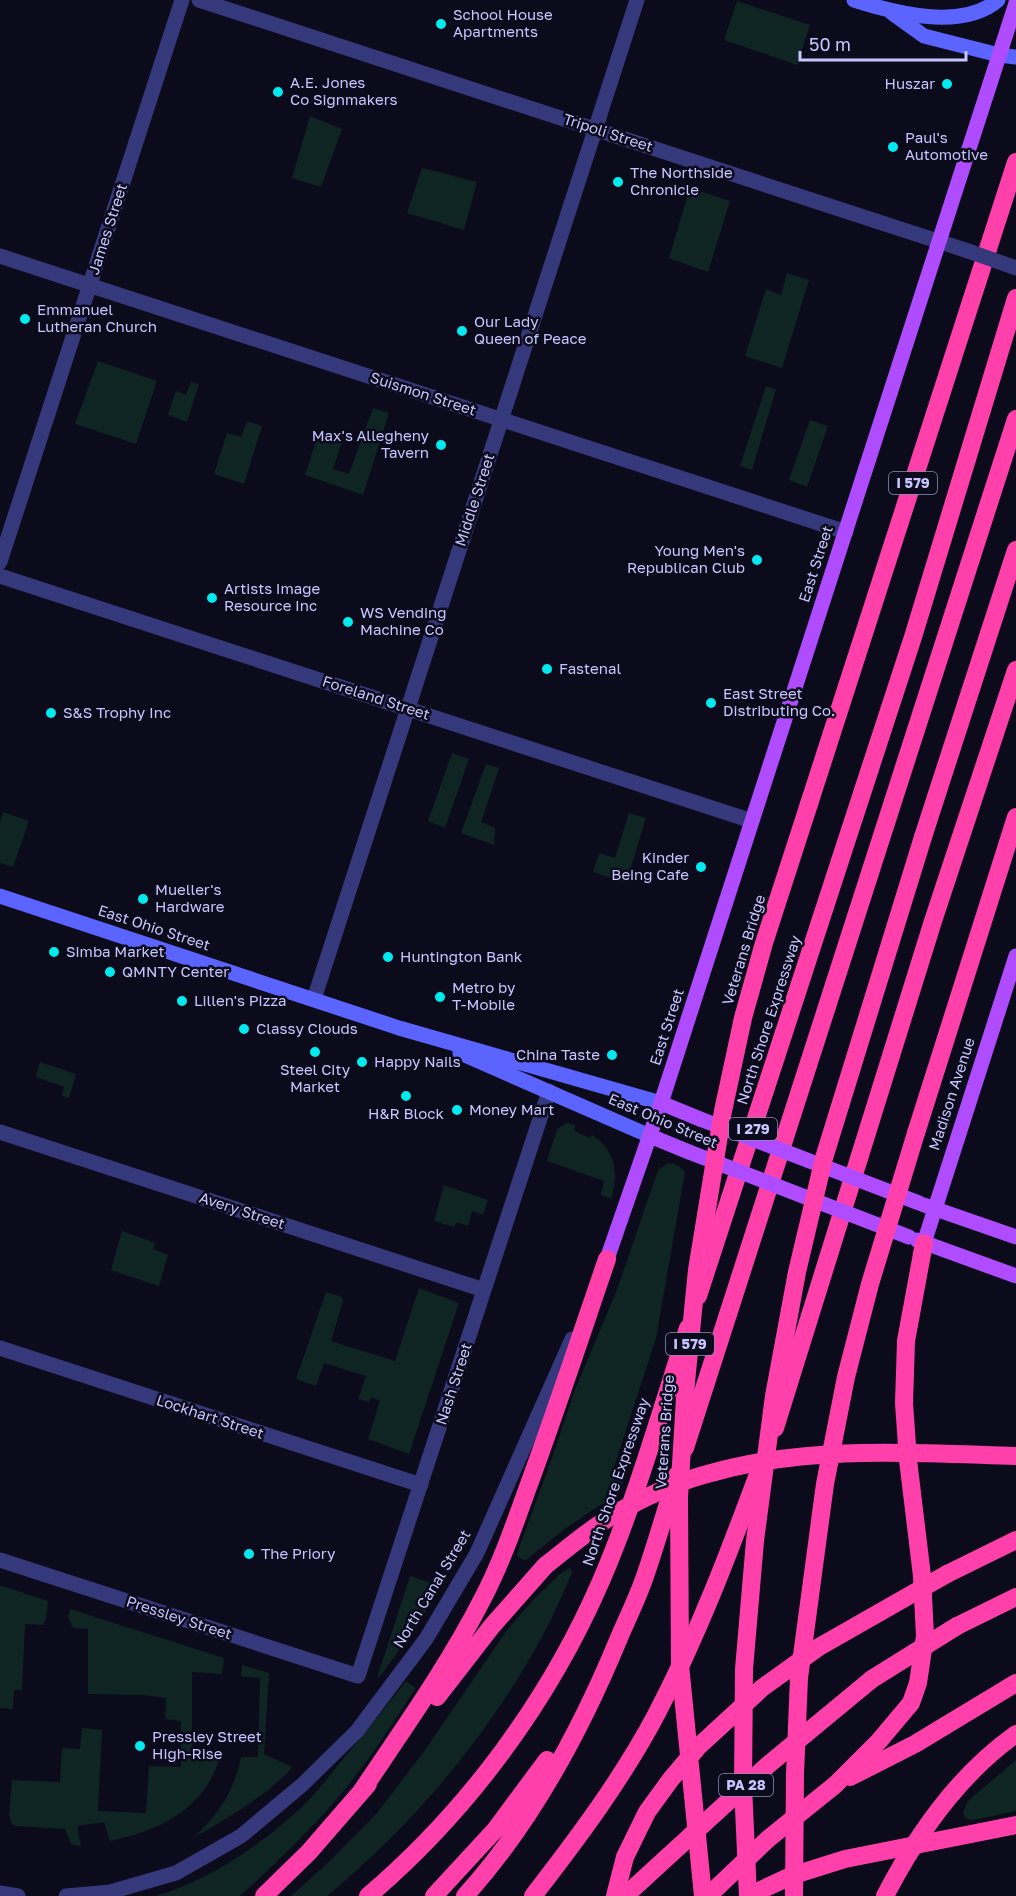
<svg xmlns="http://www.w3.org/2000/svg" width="1016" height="1896" viewBox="0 0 1016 1896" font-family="'Golos Text',sans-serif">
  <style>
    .green { fill: #0e2523 }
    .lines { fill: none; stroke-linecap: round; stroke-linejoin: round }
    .minor { stroke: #35387b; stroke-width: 15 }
    .tertiary { stroke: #35387b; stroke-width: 15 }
    .secondary { stroke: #5c64ff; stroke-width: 15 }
    .primary { stroke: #af4cff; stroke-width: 15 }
    .motorway { stroke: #ff40aa; stroke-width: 18 }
    .minor-bridge { stroke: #35387b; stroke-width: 15 }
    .primary-bridge { stroke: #af4cff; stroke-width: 15 }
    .motorway-bridge { stroke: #ff40aa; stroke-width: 18 }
    .poi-dot { fill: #00eaf0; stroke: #0c0b1b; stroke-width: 2 }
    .labels { text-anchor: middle; stroke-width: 5; stroke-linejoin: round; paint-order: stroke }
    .shield { fill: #0c0b1b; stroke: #8f8dbb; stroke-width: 1.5 }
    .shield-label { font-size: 14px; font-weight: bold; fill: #c7c5ff }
    .poi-label { font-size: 15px; fill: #c7c5ff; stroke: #0c0b1b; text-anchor: start }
    .street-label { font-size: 15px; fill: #c7c5ff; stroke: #0c0b1b }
  </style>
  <rect width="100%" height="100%" fill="#0c0b1b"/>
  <path class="green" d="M737 1 810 25 797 65 724 40Z
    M310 116 342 129 321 187 292 178Z
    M422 168 477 182 464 230 407 213Z
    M690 188 730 201 708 272 669 258Z
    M787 273 809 280 782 368 745 356 766 289 781 295Z
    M98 361 157 381 136 444 75 424Z
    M191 382 199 384 187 422 168 415 176 391 186 395Z
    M766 386 776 389 752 470 740 466Z
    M373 408 389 413 363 495 305 475 318 435 329 439 332 432 344 436 333 469 349 474Z
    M810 420 828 426 807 487 789 480Z
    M247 421 262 426 244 484 214 474 227 433 241 437Z
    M452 753 469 759 445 828 428 821Z
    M486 764 499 768 481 822 495 828 494 845 461 833Z
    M3 812 29 821 13 867 0 863V823Z
    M629 813 646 818 626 883 593 872 599 853 615 858Z
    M40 1062 76 1074 69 1098 62 1096 64 1087 36 1077Z
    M567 1123 575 1125 574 1131 590 1138 592 1135C616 1150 619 1174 611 1199L601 1195 604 1181 547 1161 557 1129Z
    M673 1163 680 1167 685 1172 656 1338 613 1470 626 1475 618 1496 597 1507 562 1531 526 1560 521 1559 517 1555 520 1545 552 1458 574 1392 618 1287 658 1170 667 1164Z
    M444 1185 488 1200 483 1215 472 1211 468 1226 457 1222 454 1227 434 1221Z
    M122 1231 155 1243 153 1249 168 1255 159 1286 111 1270Z
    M419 1288 459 1303 409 1454 368 1439 380 1401 371 1397 369 1402 358 1399 366 1376 324 1363 316 1386 296 1379 326 1292 342 1297 343 1301 331 1341 395 1361Z
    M570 1568 572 1571 571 1575C562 1595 553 1617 542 1637 488 1736 414 1824 327 1896H291L333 1858 377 1813 425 1750 507 1630 532 1601 560 1574Z
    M410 1576 441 1586 418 1624 379 1678 378 1675Z
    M0 1585 48 1601 46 1619 43 1625 25 1624 22 1690H14L13 1709 0 1708Z
    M70 1609 224 1658 222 1674 192 1672V1755L220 1757C205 1809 159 1831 110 1841L104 1822 77 1826 81 1846 71 1844 65 1829 16 1826 12 1824 9 1815 12 1780 60 1782 62 1748 80 1749 82 1728 102 1730 98 1811 146 1813 149 1766 181 1767V1721L165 1719 166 1698 143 1695 88 1694V1629L73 1628 68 1617Z
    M242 1665 269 1673 264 1754 292 1767C273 1792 221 1822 193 1838 218 1815 234 1792 241 1757H258L260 1678 241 1676Z
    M406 1681 416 1688C396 1718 376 1750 354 1778 320 1821 282 1858 242 1894L239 1896H155C208 1881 259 1846 300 1809 315 1794 329 1777 342 1760 364 1734 385 1708 406 1681Z
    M1016 1760V1811L973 1820 965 1818 963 1812 968 1801Z"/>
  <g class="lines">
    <path class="minor" d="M199 0 971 252
      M0 256 846 532
      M0 562 182 0
      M0 576 752 821
      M314 999 637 0
      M0 1132 484 1290
      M0 1348 421 1485
      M0 1560 358 1676 549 1091"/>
    <path class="tertiary" d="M0 1893 18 1896
      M66 1896 110 1892 176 1873 241 1836 302 1785 357 1731 426 1639 477 1553 572 1339"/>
    <path class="secondary" d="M854 0C895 13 962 31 998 0
      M892 13 924 36 999 55 1016 57
      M0 896 399 1028 661 1103
      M460 1053 650 1136"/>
    <path class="primary" d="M661 1103 700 1119
      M650 1136 689 1152
      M924 1205 1016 1237
      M917 1240 1016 1276
      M924 1243 1016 956
      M607 1259 661 1103 1016 3"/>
    <path class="motorway" d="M809 804 1016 162
      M923 837 1016 550
      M916 1133 1016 817
      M698 1296 913 637 1016 298
      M775 1428 933 921 1016 670
      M685 1448 1016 419
      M947 1574 1016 1540
      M957 1626 1016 1597
      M437 1697 492 1626 545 1566
      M850 1777 915 1744 1016 1683
      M361 1792C404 1728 449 1665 484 1596 502 1561 515 1523 528 1487 556 1411 581 1335 607 1259
      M264 1896 309 1852 368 1784
      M368 1896C467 1812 549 1701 601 1581 636 1500 660 1413 688 1328
      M434 1896 495 1830 547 1760
      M465 1896C532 1822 581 1730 619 1638 627 1619 637 1599 644 1579 656 1545 666 1509 677 1475
      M533 1896C578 1838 622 1779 656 1715 698 1635 730 1550 761 1466
      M625 1896 768 1765 872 1679
      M708 1896 768 1839 835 1785 879 1741 911 1703 918 1683 925 1636 922 1576 908 1460 904 1403 906 1341 924 1243
      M748 1896 791 1876 845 1859 1016 1825"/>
    <path class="minor-bridge" d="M971 252 1016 268"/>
    <path class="primary-bridge" d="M700 1119 919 1203
      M689 1152 909 1237"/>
    <path class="motorway-bridge" d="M545 1566C568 1548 592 1527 618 1512 647 1496 679 1481 711 1473 810 1445 915 1453 1016 1456
      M872 1679 957 1626
      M615 1896 625 1857 647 1812 671 1779 698 1747 762 1688 819 1647 947 1574
      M703 1896 680 1665 679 1497 686 1382 697 1270 723 1111 743 1018 764 943 809 804
      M748 1896 743 1786 744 1669 755 1541 774 1396 797 1272 824 1158 923 837
      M794 1896 795 1774 799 1678 825 1484 846 1377 870 1284 916 1133
      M885 1896C917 1834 958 1775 1016 1734"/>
  </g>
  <g class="poi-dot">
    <circle cx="441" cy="24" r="6"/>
    <circle cx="947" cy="84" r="6"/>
    <circle cx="278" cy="92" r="6"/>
    <circle cx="893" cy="147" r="6"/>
    <circle cx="618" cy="182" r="6"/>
    <circle cx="25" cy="319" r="6"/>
    <circle cx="462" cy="331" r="6"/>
    <circle cx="441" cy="445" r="6"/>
    <circle cx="757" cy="560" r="6"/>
    <circle cx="212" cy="598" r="6"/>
    <circle cx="348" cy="622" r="6"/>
    <circle cx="547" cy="669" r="6"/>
    <circle cx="711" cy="703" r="6"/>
    <circle cx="51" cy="713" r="6"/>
    <circle cx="701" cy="867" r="6"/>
    <circle cx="143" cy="899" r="6"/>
    <circle cx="54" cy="952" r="6"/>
    <circle cx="388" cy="957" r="6"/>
    <circle cx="110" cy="972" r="6"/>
    <circle cx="440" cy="997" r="6"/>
    <circle cx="182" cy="1001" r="6"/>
    <circle cx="244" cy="1029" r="6"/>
    <circle cx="315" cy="1052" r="6"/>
    <circle cx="612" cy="1055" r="6"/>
    <circle cx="362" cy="1062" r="6"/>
    <circle cx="406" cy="1096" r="6"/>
    <circle cx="457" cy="1110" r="6"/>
    <circle cx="249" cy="1554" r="6"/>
    <circle cx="140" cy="1746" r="6"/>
  </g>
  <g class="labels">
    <g class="shield">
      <rect x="889" y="472" width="48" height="22" rx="4.5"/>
      <rect x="729" y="1118" width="48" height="22" rx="4.5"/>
      <rect x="666" y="1333" width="48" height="22" rx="4.5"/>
      <rect x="719" y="1774" width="54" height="22" rx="4.5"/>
    </g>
    <g class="shield-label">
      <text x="913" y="488">I 579</text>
      <text x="753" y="1134">I 279</text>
      <text x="690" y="1349">I 579</text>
      <text x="746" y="1790">PA 28</text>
    </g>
    <g class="poi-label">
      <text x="453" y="20">School House<tspan x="453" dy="17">Apartments</tspan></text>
      <text x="290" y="88">A.E. Jones<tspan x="290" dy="17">Co Signmakers</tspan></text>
      <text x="935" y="89" text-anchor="end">Huszar</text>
      <text x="905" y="143">Paul's<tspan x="905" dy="17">Automotive</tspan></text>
      <text x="630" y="178">The Northside<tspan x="630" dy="17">Chronicle</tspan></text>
      <text x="37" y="315">Emmanuel<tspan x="37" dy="17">Lutheran Church</tspan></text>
      <text x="474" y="327">Our Lady<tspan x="474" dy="17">Queen of Peace</tspan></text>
      <text x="429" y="441" text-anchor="end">Max's Allegheny<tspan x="429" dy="17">Tavern</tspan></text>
      <text x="745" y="556" text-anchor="end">Young Men's<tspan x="745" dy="17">Republican Club</tspan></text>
      <text x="224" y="594">Artists Image<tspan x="224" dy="17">Resource Inc</tspan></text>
      <text x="360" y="618">WS Vending<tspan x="360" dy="17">Machine Co</tspan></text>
      <text x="559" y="674">Fastenal</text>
      <text x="723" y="699">East Street<tspan x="723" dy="17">Distributing Co.</tspan></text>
      <text x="63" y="718">S&amp;S Trophy Inc</text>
      <text x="689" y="863" text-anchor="end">Kinder<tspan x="689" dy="17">Being Cafe</tspan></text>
      <text x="155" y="895">Mueller's<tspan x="155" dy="17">Hardware</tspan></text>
      <text x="66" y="957">Simba Market</text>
      <text x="400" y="962">Huntington Bank</text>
      <text x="122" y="977">QMNTY Center</text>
      <text x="452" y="993">Metro by<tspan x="452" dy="17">T-Mobile</tspan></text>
      <text x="194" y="1006">Lillen's Pizza</text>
      <text x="256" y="1034">Classy Clouds</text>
      <text x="600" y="1060" text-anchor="end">China Taste</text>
      <text x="374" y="1067">Happy Nails</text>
      <text x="315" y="1075" text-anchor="middle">Steel City<tspan x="315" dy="17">Market</tspan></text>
      <text x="469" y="1115">Money Mart</text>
      <text x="406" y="1119" text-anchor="middle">H&amp;R Block</text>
      <text x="261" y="1559">The Priory</text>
      <text x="152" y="1742">Pressley Street<tspan x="152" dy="17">High-Rise</tspan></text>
    </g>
    <g class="street-label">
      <text transform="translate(608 133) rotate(18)" y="5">Tripoli Street</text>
      <text transform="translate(108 229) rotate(-72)" y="5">James Street</text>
      <text transform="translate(423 394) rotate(18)" y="5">Suismon Street</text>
      <text transform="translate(475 500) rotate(-72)" y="5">Middle Street</text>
      <text transform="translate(816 564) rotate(-72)" y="5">East Street</text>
      <text transform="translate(376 698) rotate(18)" y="5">Foreland Street</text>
      <text transform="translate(154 928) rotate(18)" y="5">East Ohio Street</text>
      <text transform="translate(744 950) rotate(-73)" y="5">Veterans Bridge</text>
      <text transform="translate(769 1020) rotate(-72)" y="5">North Shore Expressway</text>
      <text transform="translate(667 1027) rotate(-72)" y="5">East Street</text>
      <text transform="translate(952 1094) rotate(-72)" y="5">Madison Avenue</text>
      <text transform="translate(663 1121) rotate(23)" y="5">East Ohio Street</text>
      <text transform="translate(242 1211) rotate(18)" y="5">Avery Street</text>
      <text transform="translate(454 1384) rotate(-72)" y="5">Nash Street</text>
      <text transform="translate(210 1417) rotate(18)" y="5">Lockhart Street</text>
      <text transform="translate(665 1432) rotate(-86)" y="5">Veterans Bridge</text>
      <text transform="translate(616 1482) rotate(-71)" y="5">North Shore Expressway</text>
      <text transform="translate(432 1589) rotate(-59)" y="5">North Canal Street</text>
      <text transform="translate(179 1618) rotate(18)" y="5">Pressley Street</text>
    </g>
  </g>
  <path d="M800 51v9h166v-9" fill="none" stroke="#c7c5ff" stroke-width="3"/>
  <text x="809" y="51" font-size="18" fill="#c7c5ff" stroke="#0c0b1b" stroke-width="4.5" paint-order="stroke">50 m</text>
</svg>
